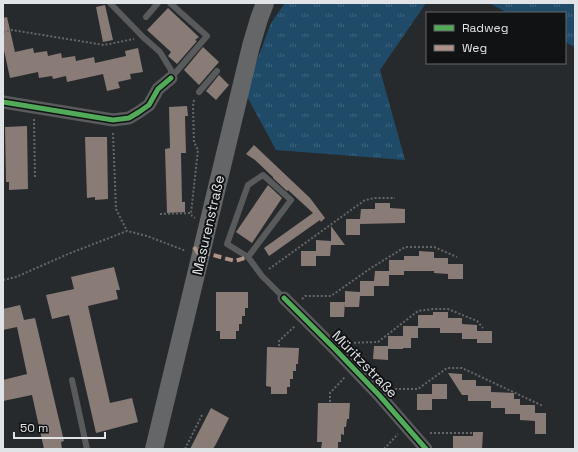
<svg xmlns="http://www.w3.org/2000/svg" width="578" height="452" viewBox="0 0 578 452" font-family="'Space Grotesk',sans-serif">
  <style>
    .grass { fill: url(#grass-tufts) }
    .building { fill: #897b76 }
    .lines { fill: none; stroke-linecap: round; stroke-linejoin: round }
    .path { stroke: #656667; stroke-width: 2; stroke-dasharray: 2 2; stroke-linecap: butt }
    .lane { stroke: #595a5c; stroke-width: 6 }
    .street { stroke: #595a5c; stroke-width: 13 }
    .secondary { stroke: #646667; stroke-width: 18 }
    .quiet { stroke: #af9288; stroke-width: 4; stroke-dasharray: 8 4; stroke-linecap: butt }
    .cycleway-casing { stroke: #101214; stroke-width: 8 }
    .cycleway { stroke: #51ab58; stroke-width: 5 }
    .labels { text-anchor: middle; stroke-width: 4; stroke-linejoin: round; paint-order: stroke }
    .street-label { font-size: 14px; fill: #e1e4e6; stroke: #101214 }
  </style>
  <defs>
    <pattern id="grass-tufts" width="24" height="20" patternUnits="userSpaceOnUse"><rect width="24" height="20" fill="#1f4b69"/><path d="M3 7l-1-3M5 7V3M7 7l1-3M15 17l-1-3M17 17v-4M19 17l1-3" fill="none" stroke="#3f657e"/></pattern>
  </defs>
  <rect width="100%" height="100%" fill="#272a2c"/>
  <path class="grass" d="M285 3H426L380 70 405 160 276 150 245 93 271 23Z
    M489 3H575V47L565 42V13H508Z"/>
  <path class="building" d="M105 5 113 40 103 42 96 7Z
    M168 8 199 37 195 40 197 41 177 64 168 56 171 52 147 30Z
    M7 17 15 52 33 48 34 53 47 51 48 56 61 53 62 58 75 56 76 61 94 57 95 63 126 56 125 51 138 48 143 72 130 74 131 79 118 82 120 88 107 91 103 74 67 82 66 76 53 79 52 76 39 78 38 72 10 78 3 46V18Z
    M203 47 219 62 199 85 184 70Z
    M219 75 229 85 216 100 206 91Z
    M187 106 188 116H185L186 153H181L182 202H185V212L167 213 165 149 170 148 169 107Z
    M27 126 28 189 9 190V182H6L5 127Z
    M85 137H107L108 199 95 200V197L87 198Z
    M254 145 310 198 325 218 321 222 320 220 269 256 264 248 313 213 288 190 287 191 273 178V177L255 160 246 154Z
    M268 185 282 198 252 243 236 232Z
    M375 203H390V208L405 209V223L360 224V235H346V219H360L361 209H375Z
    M331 226 345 245H331L330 256H316V240L331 241Z
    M301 251H316V266H301Z
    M419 251 434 252V258H448V264H463V279H448V274L434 273V271H404V275H389V286H374V296H360L359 307H345V291L360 292V281H374L375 271H389V260H404V256H419Z
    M114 267 120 290H116L118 299 88 306 110 403 132 398 138 422 96 433 69 315 52 319 46 295 74 289 71 277Z
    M216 292H248V308H245V316H242V324H239V331H236V339H220V331H216Z
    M330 302H345L344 317H330Z
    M20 305 24 320 35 318 64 441 61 442 62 449H44L32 395 3 401V380L27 374 17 327 3 330V309Z
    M433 312H448V318H462V324L477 325V331H492V343H477V337V339H462V333H440V328H418V338H411V348H403V349H388V336H403V326H418V315H433Z
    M374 346H388V360L373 359Z
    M267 347 299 348 298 364H296V371H293V379H290V387H287V394H271V387L266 386Z
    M448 373 462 374V380H476V386H491V392L514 393V399H520V408V405H535V413H546V434H535V421L520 420V414H505V405V408H491V401H468V395H462Z
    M432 384H447V399H432V410H417V394H432Z
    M318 403H350L349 419H347L346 427H344V435L341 434V442H338V449H321L322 442H317Z
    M211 408 229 418 216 444 213 449H190Z
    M473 432H483L482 449H453V436H473Z"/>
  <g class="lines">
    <path class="path" d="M3 32 12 30 104 45 134 39
      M194 100 193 106 194 142 198 150 191 213 192 216 195 218
      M34 119 35 178
      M113 133 116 209 127 231
      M160 214 191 213
      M269 269 365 200 375 198H395
      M3 280 16 277 68 254 127 231 147 236 186 251
      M302 299 305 296H331L371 268 405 247H434L457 257
      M346 343 378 342 418 311 433 309H448L477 321 483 328
      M279 346V341L295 326
      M391 389H418L447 368H462L543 406
      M330 402V393L345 377
      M430 433H473
      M185 449 202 415
      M384 449 398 434"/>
    <path class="lane" d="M110 3 143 37 160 52 171 70V78
      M170 3 207 36 171 78
      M146 17 158 3
      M199 92 217 71
      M248 257 291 200 263 175 248 185 227 244 248 257 262 276 284 298
      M72 380 87 449"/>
    <path class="street" d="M3 102 113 120 129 118 139 112 149 105 158 89 171 78
      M284 298 335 349 379 395 426 449"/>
    <path class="secondary" d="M154 449 251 46 259 19 265 3"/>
    <path class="quiet" d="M194 247 200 256
      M202 252 235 261 248 257"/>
    <g class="cycleway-casing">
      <path id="cycleway" d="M3 102 113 120 129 118 139 112 149 105 158 89 171 78
        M284 298 335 349 379 395 426 449"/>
    </g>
    <use href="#cycleway" class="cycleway"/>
  </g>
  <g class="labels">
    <g class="street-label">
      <text transform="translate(208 225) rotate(-77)" y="5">Masurenstraße</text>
      <text transform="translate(365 364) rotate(46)" y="5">Müritzstraße</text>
    </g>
  </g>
  <rect width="578" height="452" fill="none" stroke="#e1e4e6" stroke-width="8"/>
  <rect x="426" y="12" width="140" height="52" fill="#101214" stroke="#646668"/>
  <rect x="434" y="25" width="20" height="6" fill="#51ab58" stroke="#646668"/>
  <text x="462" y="32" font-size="12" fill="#e1e4e6">Radweg</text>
  <rect x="434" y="45" width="20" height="6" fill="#af9288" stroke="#646668"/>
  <text x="462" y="52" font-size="12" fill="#e1e4e6">Weg</text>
  <path d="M14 432v6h91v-6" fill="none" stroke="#e1e4e6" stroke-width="2"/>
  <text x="20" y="432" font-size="12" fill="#e1e4e6" stroke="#101214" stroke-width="3" paint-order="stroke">50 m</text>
</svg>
